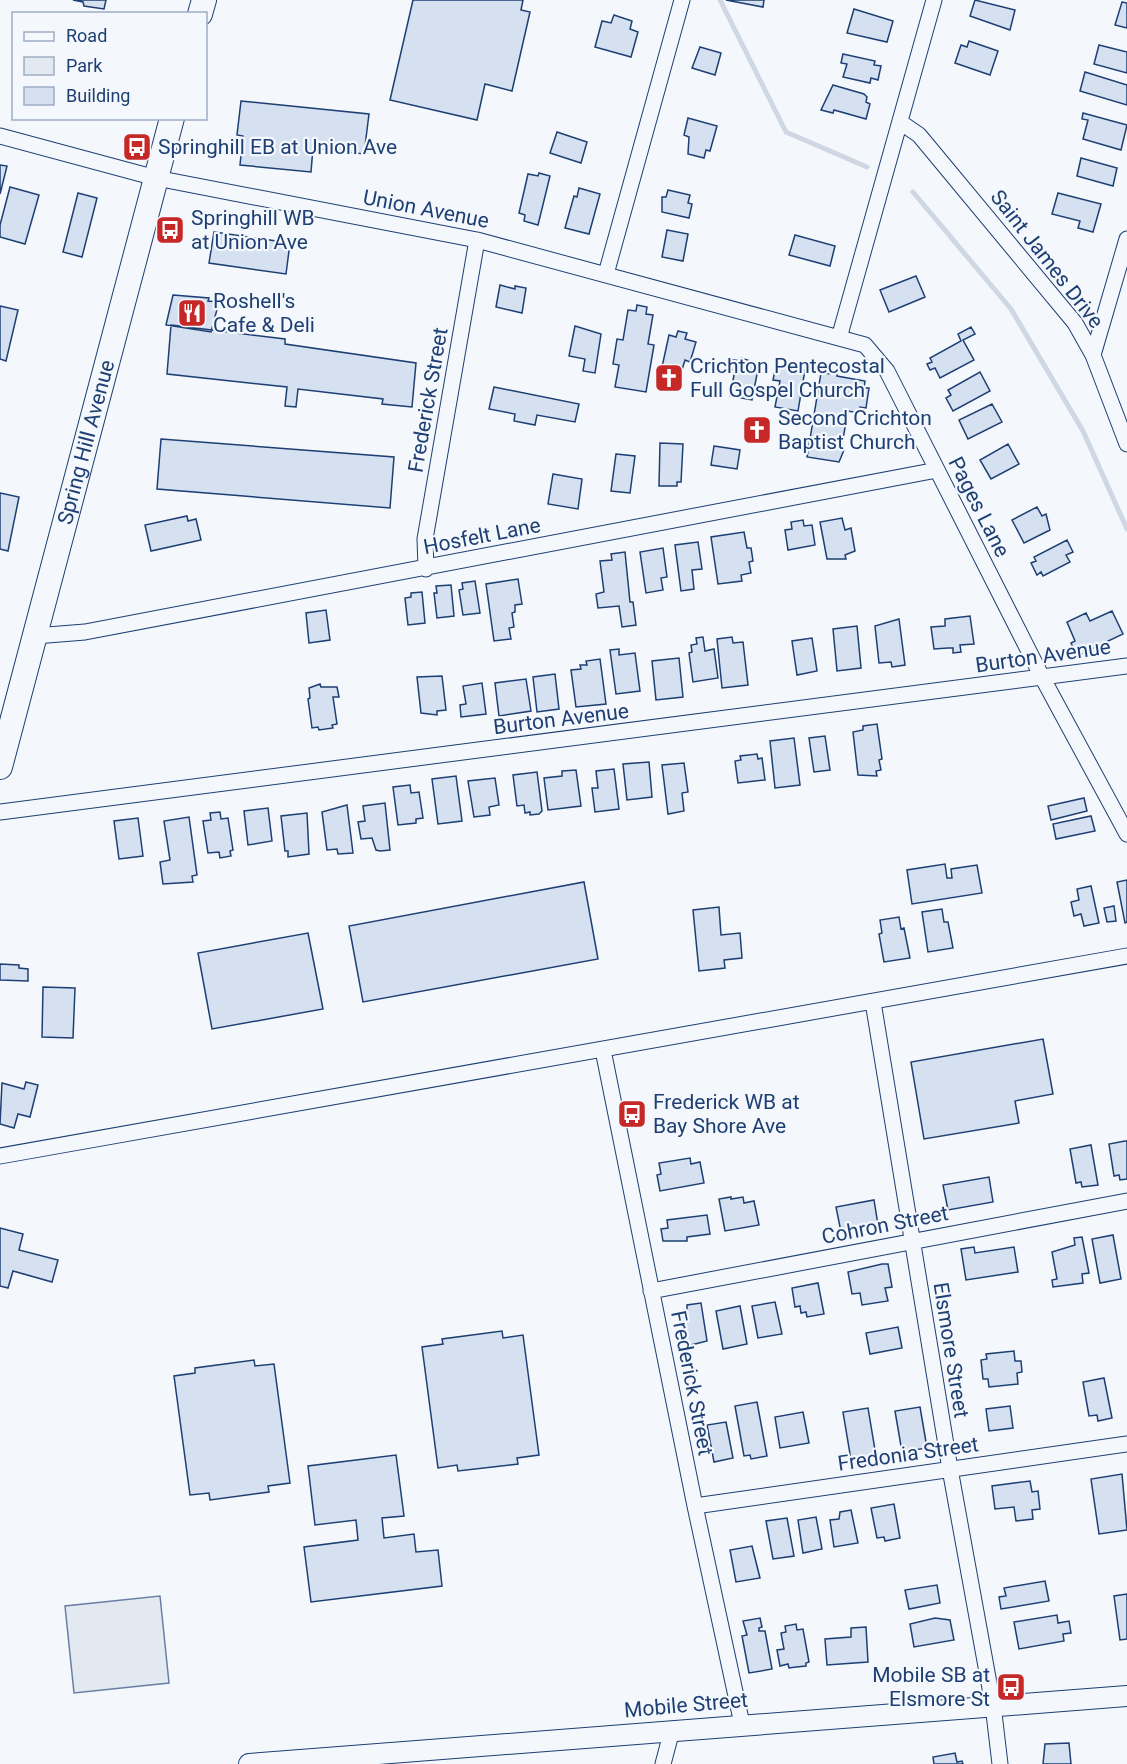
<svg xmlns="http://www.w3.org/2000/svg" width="1127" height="1764" viewBox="0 0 1127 1764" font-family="Roboto,sans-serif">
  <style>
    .green { fill: #e3e9f0; stroke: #687fa3; stroke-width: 1.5 }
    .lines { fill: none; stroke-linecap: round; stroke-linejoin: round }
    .stream { stroke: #cfd7e4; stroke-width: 5 }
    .building { fill: #d5e0f0; stroke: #1d3f73; stroke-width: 1.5 }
    .minor-casing { stroke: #1d3f73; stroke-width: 17 }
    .tertiary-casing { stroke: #1d3f73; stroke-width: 22 }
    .primary-casing { stroke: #1d3f73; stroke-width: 26 }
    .minor { stroke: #f4f7fb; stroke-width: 15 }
    .tertiary { stroke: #f4f7fb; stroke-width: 20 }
    .primary { stroke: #f4f7fb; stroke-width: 24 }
    .labels { text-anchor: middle; stroke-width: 4.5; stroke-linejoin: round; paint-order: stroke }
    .poi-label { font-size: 21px; fill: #1d3f73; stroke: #f4f7fb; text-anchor: start }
    .street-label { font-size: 21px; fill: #1d3f73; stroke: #f4f7fb }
  </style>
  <rect width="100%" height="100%" fill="#f4f7fb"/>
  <path class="green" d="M160 1596 169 1683 74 1693 65 1606Z"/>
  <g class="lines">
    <path class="stream" d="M720 0 786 132 867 167
      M913 192 1011 309 1083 431 1127 529"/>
  </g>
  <path class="building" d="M73 0H106L104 9 84 6 83 2Z
    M413 0H523L521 10 530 12 512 91 485 84 477 120 390 100Z
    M726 0H764L763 7Z
    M975 0 1015 10 1010 30 970 16Z
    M1122 2 1127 3V28L1115 25Z
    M854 9 893 21 887 42 847 33Z
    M614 15 632 21 630 29 638 32 631 57 595 47 602 21 611 23Z
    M969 41 998 51 990 75 955 63 961 45 967 47Z
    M1099 45 1127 52V73L1094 64Z
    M700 47 721 53 715 75 692 68Z
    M843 54 875 61 874 65 881 66 878 80 871 78 870 83 843 77 847 64 841 63Z
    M1085 72 1127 85V105L1080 91Z
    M833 85 864 94 867 97 866 102 870 104 866 119 834 110 833 113 821 110Z
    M241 101 369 114 364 154 313 148 311 172 240 165 243 136 237 135Z
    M1083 113 1127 125 1121 150 1083 139 1088 120 1082 119Z
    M688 118 717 126 710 151 706 150 704 158 688 154 689 137 684 135Z
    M557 132 587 142 581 163 550 153Z
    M1081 158 1117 168 1113 186 1077 176Z
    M0 165 7 166 0 194Z
    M539 173 550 176 538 225 524 221 525 215 519 213 528 174 538 176Z
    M10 187 39 195 25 244 0 237V225Z
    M579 188 600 194 589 234 565 228 574 196 577 197Z
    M668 190 690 195 688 203 692 204 689 218 662 212V197H666Z
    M78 193 97 198 82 257 63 252Z
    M1058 193 1101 204 1093 232 1078 228 1080 221 1052 214Z
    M667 230 688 234 683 261 662 257Z
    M214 232 290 243 286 274 209 263Z
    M795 235 835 246 830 266 789 255Z
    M916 276 925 297 889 312 880 290Z
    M500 285 515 289V286L526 288 522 313 496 307Z
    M173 295 209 298 208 301 219 302 211 332 166 325Z
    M637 305 647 307 646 314 653 315 648 344 654 345 646 392 615 387 619 365 613 364 617 339 623 340 628 310 636 311Z
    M0 306 18 310 6 361 0 359Z
    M171 325 285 339V344L416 363 412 407 382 404 383 399 298 389 296 407 285 406 287 387 167 374Z
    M575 326 601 334 595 373 583 371 585 359 569 356Z
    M971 327 975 334 963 340 974 360 940 378 935 368 930 370 927 364 932 362 930 358 961 341 958 334Z
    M678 331 687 333 685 339 696 342 690 362 685 360 681 373 662 367 669 335 676 337Z
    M741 358 759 364 752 400 730 396 735 370 726 369 728 359 741 361Z
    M776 365 805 370 798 411 775 407 780 381 773 380Z
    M832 371 837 372V376L865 381 864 388H869L866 408 860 407 859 413 848 411 841 450H844L839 462 807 457 821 373 832 374Z
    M980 372 990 391 953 411 946 398 951 395 948 390Z
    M494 387 579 404 575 422 537 415 535 425 514 421 515 414 489 409Z
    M992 404 1002 422 968 439 959 420Z
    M161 439 394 457 390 508 157 489Z
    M660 443 683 444 681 482H677V486H659Z
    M1008 444 1019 464 991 479 980 460Z
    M714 446 740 450 737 469 711 465Z
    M616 454 635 456 630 493 611 491Z
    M553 474 582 479 578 509 548 504Z
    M0 493 19 497 8 551 0 549Z
    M1037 507 1042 516 1046 514 1050 530 1024 543 1012 520Z
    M187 516 188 521 196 519 201 540 151 551 145 525Z
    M842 518 845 530 851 528 855 551 845 555 846 559H827L820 522Z
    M803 520 804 526 812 525 815 545 788 550 785 530 792 529 791 522Z
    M744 532 747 548H751L753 561 749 562 751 573 741 575 742 581 718 584 711 537Z
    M1067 540 1073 552 1066 555 1070 562 1043 576 1041 572 1037 575 1031 563 1036 561 1034 557Z
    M698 542 702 569 692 570 694 589 681 591 675 545Z
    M663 548 667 577 661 578 663 590 646 593 640 552Z
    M625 552 630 602H633L636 625 622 627 619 606 598 608 596 594 604 592 600 561 612 560 611 554Z
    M518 579 522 604 515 605V612L512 613 514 627 509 628 511 639 494 641 486 584Z
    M475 581 480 613 463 615 459 590 463 589 462 583Z
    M451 585 454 616 437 618 434 593H437L436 586Z
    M422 592 425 623 408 625 405 598 411 597V593Z
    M326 610 330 640 309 643 306 613Z
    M1112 611 1123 634 1077 656 1071 643 1075 641 1067 622 1086 613 1090 621Z
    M970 616 974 644 960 645 961 652 953 653V648H948L934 649 931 627 945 626V619Z
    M899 619 905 665 892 667 891 662 879 663 875 626Z
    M857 626 861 668 837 671 833 629Z
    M703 637 705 651 714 649 718 678 693 682 689 653 692 652 691 645 697 644 696 638Z
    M732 637 733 643 743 642 748 685 722 688 717 639Z
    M812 638 817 671 797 675 792 641Z
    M619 649V655L635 653 640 691 616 694 610 650Z
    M679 658 683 697 656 700 652 661Z
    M600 659 606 704 576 707 571 670 581 669 580 665H587L586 661Z
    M555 674 559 709 537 712 533 677Z
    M442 676 446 710 437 711V715L421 713 417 677Z
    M526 679 531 711 499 716 495 683Z
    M482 683 486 714 461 717 460 705 466 704 463 686Z
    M320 684 321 687H337L339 697H333L337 724 332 725 333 728 319 730 318 727 312 728 308 699 310 698 309 688Z
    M877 724 882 759 879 760 881 770 876 771 877 776 858 775 853 732 863 730V726Z
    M825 736 830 770 814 772 809 738Z
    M794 738 800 785 775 788 770 741Z
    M757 754 758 759 762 758 765 780 738 783 735 761 741 760 740 756Z
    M649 762 652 797 627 800 623 764Z
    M684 763 688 792 682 793 684 811 668 814 662 765Z
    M614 769 619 809 595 812 592 788H598L596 771Z
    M576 770 581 806 548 810 544 778 562 776V771Z
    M537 772 542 811 539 814 530 815V812L525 813 524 805 517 806 513 775Z
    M456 776 462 821 438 824 432 779Z
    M495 778 499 805 489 807 490 815 474 817 468 781Z
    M410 785 411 793 419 792 423 818 416 819V823L398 825 393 787Z
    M1084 798 1087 811 1051 820 1048 806Z
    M385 803 390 850 380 851 376 850 372 838 361 839 358 822 365 821 363 806Z
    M347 805 353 853 338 854 337 849 327 850 322 812Z
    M268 808 272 841 248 845 244 811Z
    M220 812 221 819 228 818 233 850 230 851 231 856 220 858 219 852 208 853 203 821 211 820 210 813Z
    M307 813 309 854 288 857V851H285L281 816Z
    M1091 816 1095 831 1056 839 1053 824Z
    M189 817 197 875 192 876 193 882 163 884 160 862 170 860 164 821Z
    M138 818 143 856 119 859 114 821Z
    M945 864 947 878H952L951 869 977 865 982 893 912 904 907 870Z
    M1127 880V922L1125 923 1117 882Z
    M584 882 598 959 363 1002 349 926Z
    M1091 886 1099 923 1084 926 1081 914 1074 916 1071 902 1079 900 1077 889Z
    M1114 906 1116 921 1107 922 1104 908Z
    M719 907 721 935 740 933 742 958 724 960 725 968 699 971 693 910Z
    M942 909 944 922H948L953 948 928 952 922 912Z
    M899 917 901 929 904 928 910 958 884 962 879 934 882 933 880 920Z
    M308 933 323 1009 212 1029 198 953Z
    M0 964 19 965V968L28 969V981L0 980Z
    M43 987 75 988 73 1038 42 1037Z
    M1043 1039 1053 1094 1015 1101 1019 1123 924 1139 911 1062Z
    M26 1082 38 1085 30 1117 18 1114 14 1128 0 1124 2 1083 24 1089Z
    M1125 1141H1127V1179L1120 1180 1119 1175 1114 1176 1109 1144Z
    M1091 1145 1098 1185 1082 1187 1081 1182 1076 1183 1070 1149Z
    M690 1158 691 1164 700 1162 704 1183 660 1191 657 1175 661 1174 659 1163Z
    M989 1177 993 1202 948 1210 943 1185Z
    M731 1197V1199L743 1197 744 1203 754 1201 759 1225 725 1231 719 1199Z
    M874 1200 878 1225 841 1232 836 1207Z
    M707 1215 710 1234 687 1237V1241H663L661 1229 668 1228 667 1220Z
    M0 1228 23 1234 19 1250 58 1260 52 1282 13 1271 8 1288 0 1286Z
    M1113 1235 1121 1279 1100 1283 1092 1239Z
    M1082 1237 1089 1273 1082 1274 1083 1283 1053 1287 1052 1280 1057 1279 1052 1252 1075 1245 1074 1238Z
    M974 1247 975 1253 1014 1247 1018 1272 966 1280 961 1249Z
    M882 1264H888L892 1287 885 1288 888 1301 862 1305 860 1293 852 1294 848 1272Z
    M818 1283 824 1314 807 1317 806 1312 801 1313 800 1306 795 1307 792 1288Z
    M775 1302 782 1334 758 1338 752 1306Z
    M701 1303 707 1341 687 1346 678 1313 687 1311V1305Z
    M740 1306 747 1344 723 1349 716 1311Z
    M898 1327 902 1348 870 1354 866 1333Z
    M502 1331 503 1338 523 1335 539 1455 517 1458 518 1464 458 1471 457 1465 438 1468 422 1347 443 1344 442 1339Z
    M1014 1351 1015 1361H1021L1022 1372 1017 1373 1018 1384 989 1387 988 1379H983L981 1360 987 1359 986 1354Z
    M254 1360 255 1366 274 1364 290 1483 268 1486 269 1492 210 1500 209 1493 190 1495 174 1376 195 1373V1368Z
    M1104 1378 1112 1418 1098 1421 1097 1415 1089 1416 1083 1382Z
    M757 1402 767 1456 751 1459 750 1455 744 1456 735 1406Z
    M1010 1406 1013 1428 989 1431 986 1409Z
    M920 1407 927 1448 902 1452 895 1411Z
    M868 1408 876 1456 851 1460 843 1412Z
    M803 1412 809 1443 780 1448 775 1417Z
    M726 1422 733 1458 714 1462 707 1425Z
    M396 1455 404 1516 382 1518 384 1538 414 1534 416 1552 438 1550 442 1586 311 1602 304 1547 358 1540 356 1520 315 1525 308 1466Z
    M1122 1474 1127 1530 1099 1534 1091 1479Z
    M1030 1481 1032 1492 1038 1491 1040 1509 1032 1510 1033 1519 1016 1521 1014 1507 995 1509 992 1486Z
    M894 1504 900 1538 885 1541 884 1537 877 1538 871 1508Z
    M851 1510 858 1543 834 1547 830 1520 839 1519 840 1512Z
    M816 1517 822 1549 803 1553 798 1520Z
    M787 1518 794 1556 773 1559 766 1521Z
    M752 1546 760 1578 736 1582 730 1550Z
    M1045 1581 1049 1601 1001 1609 999 1597 1006 1596 1004 1588Z
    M937 1585 940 1603 909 1609 905 1590Z
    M1127 1594V1639L1120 1640 1114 1596Z
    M1057 1615 1058 1623 1069 1621 1071 1633 1063 1634 1064 1641 1019 1649 1014 1622Z
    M760 1618 762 1627 759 1628V1631H765L772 1669 749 1673 742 1636 747 1635 743 1621Z
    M935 1618 950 1620 954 1640 914 1647 910 1624Z
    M796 1624 797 1630 803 1629 809 1662 806 1663V1666L796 1667 789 1668 788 1664 780 1666 777 1650 784 1649 781 1633 786 1632 785 1626Z
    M866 1627 868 1662 827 1665 825 1639 851 1637V1628Z
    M1069 1743 1071 1764H1043L1045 1744Z
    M955 1753 957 1762 962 1761 963 1764H934L933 1757Z"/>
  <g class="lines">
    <g class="minor-casing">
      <path id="minor" d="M900 122 919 135 1075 323 1093 355 1127 444
        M0 136 156 178 477 240 865 345 887 371 1042 677 1127 834
        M606 274 682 0
        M839 338 934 0
        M1093 355 1127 239
        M426 569 425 539 477 240
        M35 636 85 632 937 470
        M0 812 1127 666
        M873 1002 950 1469 993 1705 1000 1764
        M603 1050 695 1506 742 1724
        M0 1156 1127 956
        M651 1291 1127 1201
        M695 1506 1127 1444
        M663 1764 672 1730"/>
    </g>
    <g class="tertiary-casing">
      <path id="tertiary" d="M249 1764 1127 1696"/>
    </g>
    <g class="primary-casing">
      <g id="primary">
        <path d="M200 14 204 0"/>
        <path id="s1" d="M0 767 172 118"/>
      </g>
    </g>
    <use href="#minor" class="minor"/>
    <use href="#tertiary" class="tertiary"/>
    <use href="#primary" class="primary"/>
  </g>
  <defs>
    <g id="bus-square" transform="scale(1.5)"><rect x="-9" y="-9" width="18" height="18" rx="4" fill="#c62828" stroke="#f4f7fb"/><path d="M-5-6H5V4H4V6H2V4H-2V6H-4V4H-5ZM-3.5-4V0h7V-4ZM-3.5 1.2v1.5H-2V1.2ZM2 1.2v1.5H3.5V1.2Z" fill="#fff"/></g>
    <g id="restaurant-square" transform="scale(1.5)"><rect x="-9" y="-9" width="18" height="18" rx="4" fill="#c62828" stroke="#f4f7fb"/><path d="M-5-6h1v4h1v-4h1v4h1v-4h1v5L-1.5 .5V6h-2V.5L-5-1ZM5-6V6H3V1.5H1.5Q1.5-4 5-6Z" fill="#fff"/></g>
    <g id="church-square" transform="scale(1.5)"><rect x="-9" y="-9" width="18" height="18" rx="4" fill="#c62828" stroke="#f4f7fb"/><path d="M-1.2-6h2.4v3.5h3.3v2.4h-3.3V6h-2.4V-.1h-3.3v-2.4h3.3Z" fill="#fff"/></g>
  </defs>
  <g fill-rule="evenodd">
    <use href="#bus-square" x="137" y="147"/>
    <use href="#bus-square" x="170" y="230"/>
    <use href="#restaurant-square" x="192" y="313"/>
    <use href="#church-square" x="669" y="378"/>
    <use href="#church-square" x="757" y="430"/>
    <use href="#bus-square" x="632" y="1114"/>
    <use href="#bus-square" x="1011" y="1687"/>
  </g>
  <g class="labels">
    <g class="poi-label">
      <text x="158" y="154">Springhill EB at Union Ave</text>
      <text x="191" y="225">Springhill WB<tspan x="191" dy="24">at Union Ave</tspan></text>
      <text x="213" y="308">Roshell's<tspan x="213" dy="24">Cafe &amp; Deli</tspan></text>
      <text x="690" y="373">Crichton Pentecostal<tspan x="690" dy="24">Full Gospel Church</tspan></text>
      <text x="778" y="425">Second Crichton<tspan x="778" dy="24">Baptist Church</tspan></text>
      <text x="653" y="1109">Frederick WB at<tspan x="653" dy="24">Bay Shore Ave</tspan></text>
      <text x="990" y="1682" text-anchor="end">Mobile SB at<tspan x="990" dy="24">Elsmore St</tspan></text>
    </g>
    <g class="street-label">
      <text transform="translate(426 209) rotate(11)" y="7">Union Avenue</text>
      <text transform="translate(1047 259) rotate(52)" y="7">Saint James Drive</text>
      <text transform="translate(428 400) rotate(-80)" y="7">Frederick Street</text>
      <text dy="7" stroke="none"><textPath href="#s1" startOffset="336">Spring Hill Avenue</textPath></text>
      <text transform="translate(979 507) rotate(63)" y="7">Pages Lane</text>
      <text transform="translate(482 536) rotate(-11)" y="7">Hosfelt Lane</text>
      <text transform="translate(1043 656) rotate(-8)" y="7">Burton Avenue</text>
      <text transform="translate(561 719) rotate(-7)" y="7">Burton Avenue</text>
      <text transform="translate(885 1225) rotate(-11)" y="7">Cohron Street</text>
      <text transform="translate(951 1350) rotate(81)" y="7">Elsmore Street</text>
      <text transform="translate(692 1383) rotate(79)" y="7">Frederick Street</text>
      <text transform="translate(908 1454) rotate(-8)" y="7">Fredonia Street</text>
      <text transform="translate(686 1705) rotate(-5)" y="7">Mobile Street</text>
    </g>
  </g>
  <rect x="12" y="12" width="195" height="108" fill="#f4f7fb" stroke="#9eadc5" stroke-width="1.5"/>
  <rect x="24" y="32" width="30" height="9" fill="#f4f7fb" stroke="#9eadc5" stroke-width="1.5"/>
  <text x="66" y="42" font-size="18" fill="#1d3f73">Road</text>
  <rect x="24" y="57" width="30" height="18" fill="#e3e9f0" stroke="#9eadc5" stroke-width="1.5"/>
  <text x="66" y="72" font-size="18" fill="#1d3f73">Park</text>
  <rect x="24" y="87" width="30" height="18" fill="#d5e0f0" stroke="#9eadc5" stroke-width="1.5"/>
  <text x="66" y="102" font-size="18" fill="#1d3f73">Building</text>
</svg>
